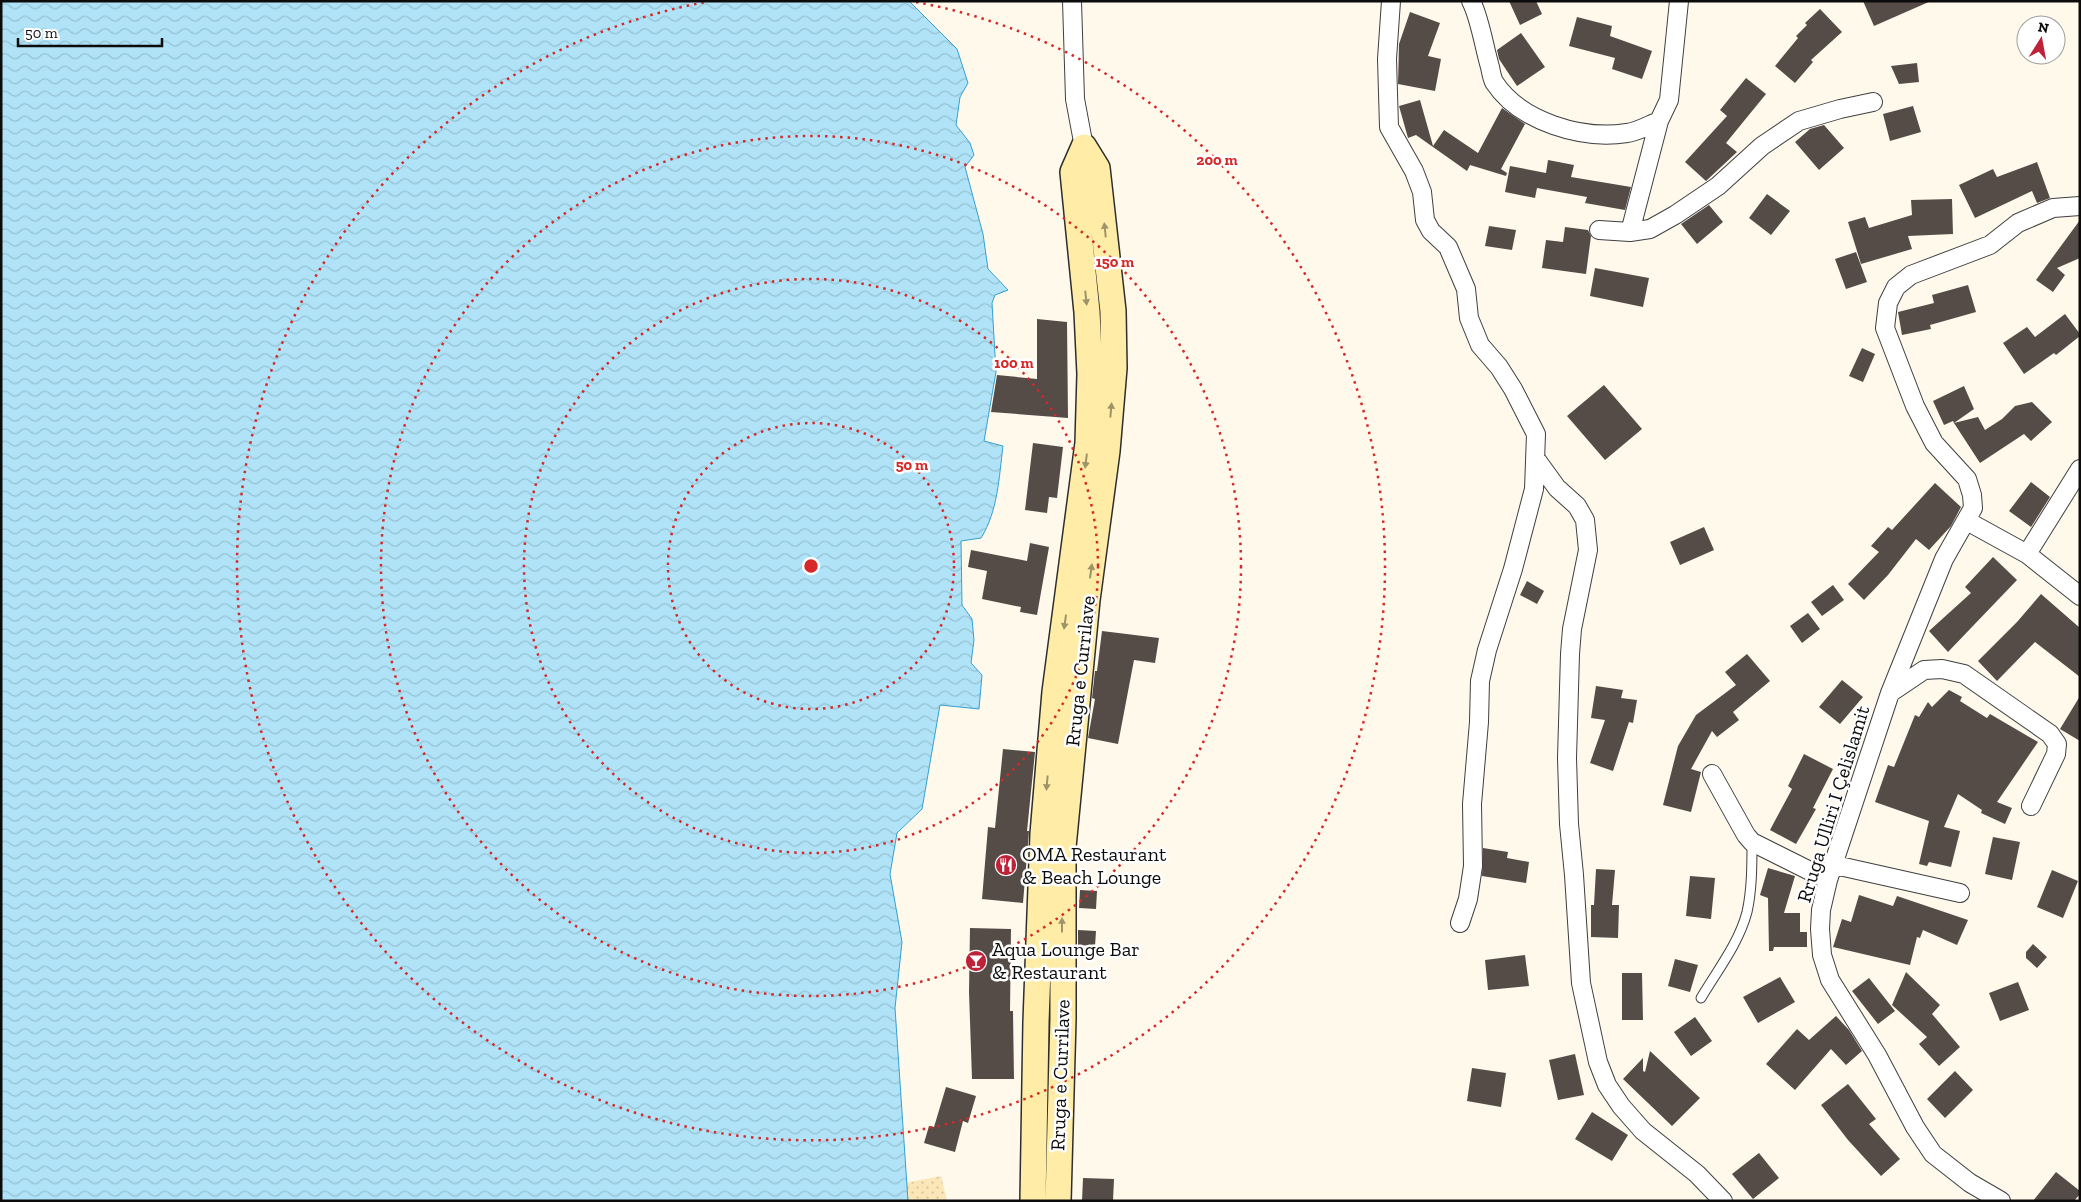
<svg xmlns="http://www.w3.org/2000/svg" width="2081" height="1202" viewBox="0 0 2081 1202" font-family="'Zilla Slab',serif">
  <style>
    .sand { fill: url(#sand-dots) }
    .water { fill: url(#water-waves); stroke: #35a1cf }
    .building { fill: #554c48 }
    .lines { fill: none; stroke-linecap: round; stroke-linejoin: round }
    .lane-casing { stroke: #3f3f3f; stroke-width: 11 }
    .street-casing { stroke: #3f3f3f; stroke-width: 20 }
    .secondary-casing { stroke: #2e2e2e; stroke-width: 28 }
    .lane { stroke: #fff; stroke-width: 9 }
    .street { stroke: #fff; stroke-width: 18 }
    .secondary { stroke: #ffeda7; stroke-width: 25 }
    .oneway { fill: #9e9369 }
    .ring { fill: none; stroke: #d62828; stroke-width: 2.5; stroke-dasharray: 2.5 5 }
    .labels { text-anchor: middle; stroke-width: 5; stroke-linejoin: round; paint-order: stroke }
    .street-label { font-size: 20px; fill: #0c0c0c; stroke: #fff }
    .poi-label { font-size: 20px; fill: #0c0c0c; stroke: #fff; text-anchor: start }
    .centre { fill: #d62828; stroke: #fff; stroke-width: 2.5 }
    .ring-label { font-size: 15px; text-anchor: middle; font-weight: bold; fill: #d62828; stroke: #fff; stroke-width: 5; stroke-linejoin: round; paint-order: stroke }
  </style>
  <defs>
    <pattern id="sand-dots" width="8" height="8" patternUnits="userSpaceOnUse" patternTransform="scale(1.25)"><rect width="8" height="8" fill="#fbe6b7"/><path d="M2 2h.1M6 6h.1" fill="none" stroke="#d6c49c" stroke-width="1.8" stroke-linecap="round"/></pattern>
    <pattern id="water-waves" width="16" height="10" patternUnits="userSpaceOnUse" patternTransform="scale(1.25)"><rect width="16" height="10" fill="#b0e3f7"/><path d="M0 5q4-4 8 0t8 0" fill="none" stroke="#96c2d3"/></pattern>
  </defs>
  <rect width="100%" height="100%" fill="#fff9ec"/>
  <path class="sand" d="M941 1176 947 1201H908L906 1183Z"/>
  <path class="water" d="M1 1H909L957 49 968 83 960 97 956 125 970 143 974 155 965 167 983 234 988 269 1008 290 995 295 992 303 996 372 984 441 1003 446C999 477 998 511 981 538L961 541 962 605 972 619 974 640 971 663 982 675 979 709 940 705 922 809 897 833 890 874 902 942 895 1008 908 1201H1Z"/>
  <path class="building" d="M1509 1H1536L1542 14 1520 25Z
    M1863 1H1931L1874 26Z
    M1820 9 1842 32 1811 60 1813 62 1795 83 1775 66 1798 38 1796 36 1807 25 1805 23Z
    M1410 12 1440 23 1428 56 1441 59 1435 91 1398 84 1399 44Z
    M1577 17 1612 26 1610 36 1652 51 1642 79 1612 69 1615 58 1569 46Z
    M1521 33 1545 67 1517 86 1499 59 1497 50Z
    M1917 63 1919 82 1899 84 1891 66Z
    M1746 78 1766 94 1726 143 1737 152 1706 181 1685 162 1727 116 1720 110Z
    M1420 100 1433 146 1444 130 1478 153 1502 108 1525 124 1501 169 1507 173 1506 176 1470 165 1467 171 1416 135 1408 138 1399 106Z
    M1913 106 1921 132 1890 141 1883 114Z
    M1824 125 1844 148 1819 170 1795 142 1810 129Z
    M1548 160 1574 165 1571 177 1631 187 1625 210 1585 203 1587 197 1537 188 1535 198 1505 192 1510 166 1546 173Z
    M2037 162 2050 198 2037 203 2032 191 1975 218 1959 185 1993 169 1997 177Z
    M1767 194 1790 211 1771 235 1749 218Z
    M1952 199 1953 234 1908 236 1912 249 1861 264 1848 222 1865 217 1869 228 1912 215 1911 200Z
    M1709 205 1723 222 1697 244 1681 224Z
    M2080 220V258L2057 268 2065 275 2053 292 2036 280Z
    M1489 226 1516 230 1512 250 1485 246Z
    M1565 227 1588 230 1591 236 1586 274 1542 268 1546 240 1563 242Z
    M1856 252 1867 282 1846 289 1835 259Z
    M1595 268 1649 278 1643 307 1590 296Z
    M1968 285 1976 312 1930 325 1931 329 1902 335 1898 312 1934 303 1932 295Z
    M2065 314 2080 334V336L2056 355 2054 353 2024 374 2003 343 2027 327 2035 337Z
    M1037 319 1067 322 1068 418 991 412 997 375 1037 379Z
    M1862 348 1875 354 1863 382 1849 376Z
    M1604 385 1642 429 1605 460 1567 416Z
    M1964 386 1974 409 1954 423 1953 421 1944 425 1933 401Z
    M2032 402 2052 422 2031 441 2024 434 1980 463 1954 423 1978 417 1985 430 2002 419 2015 406Z
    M1033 443 1063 447 1057 498 1049 497 1047 513 1025 510Z
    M2031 482 2050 497 2031 527 2009 511Z
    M1935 483 1961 507 1951 526 1929 550 1916 539 1888 575 1864 600 1848 584 1879 552 1871 546 1888 527 1892 530Z
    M1704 527 1714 550 1680 565 1670 542Z
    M1030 543 1049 547 1037 615 1020 612 1021 607 982 599 987 571 968 567 971 550 1027 561Z
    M1993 557 2017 580 1948 652 1929 631 1971 593 1965 587Z
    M1527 581 1544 591 1537 604 1520 595Z
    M1833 585 1844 600 1822 616 1811 602Z
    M2041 594 2080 628V677L2035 642 1997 681 1978 661 2017 622Z
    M1808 613 1820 629 1802 643 1790 626Z
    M1102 631 1159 638 1155 663 1134 660 1118 744 1088 738 1095 699 1092 698 1095 671H1097Z
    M1747 654 1770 681 1733 712 1739 720 1717 737 1712 731 1691 769 1701 772 1691 812 1663 805 1678 746 1696 715 1736 685 1725 672Z
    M1842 680 1863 697 1840 724 1819 707Z
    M1596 686 1623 690 1621 698 1637 700 1633 723 1629 722 1613 771 1590 763 1605 720 1591 718Z
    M1949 690 1962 697 1960 701 1987 718 1990 714 2038 742 1997 802 2012 808 2005 824 1981 813 1982 810 1958 794 1944 827 1960 831 1951 867 1929 862 1927 866 1919 864 1929 821 1875 802 1888 765 1894 767 1915 715 1919 717 1928 702 1932 707Z
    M2080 696V741L2060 729Z
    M1003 749 1035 752 1027 831H1029L1023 903 982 899 988 827 995 828Z
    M1804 754 1833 769 1813 808 1816 809 1796 844 1770 830 1792 789 1788 786Z
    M1993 837 2020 842 2012 880 1985 874Z
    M1483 848 1508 852 1507 858 1529 862 1526 883 1482 876Z
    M1768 868 1795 876 1784 913H1800V932H1807V947H1774L1773 951H1769L1768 898 1760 895Z
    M1596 869 1615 870 1612 905H1619L1618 938 1591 937V905H1594Z
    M2052 870 2078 881 2063 918 2037 907Z
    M1690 876 1715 878 1711 919 1686 916Z
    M1080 890 1097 891 1096 909 1079 908Z
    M1859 895 1893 906 1897 896 1968 920 1957 945 1923 930 1920 938 1917 937 1910 965 1833 947 1842 919 1851 922Z
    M970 928 1011 929 1010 1011H1013L1014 1079H972L969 992Z
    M1078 930 1096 931 1095 946 1078 945Z
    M2033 944 2047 957 2037 968 2026 958V952Z
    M1525 955 1529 986 1488 990 1485 960Z
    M1675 959 1698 965 1690 992 1668 986Z
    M1906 972 1940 1005 1932 1014 1960 1047 1939 1066 1919 1044 1927 1037 1892 1005Z
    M1622 973H1642L1643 1020H1622Z
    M1780 977 1795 1002 1758 1023 1743 997Z
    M1869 978 1895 1011 1878 1024 1852 991Z
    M2018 982 2029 1010 2000 1021 1989 993Z
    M1836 1016 1849 1030 1862 1051 1846 1065 1831 1049 1795 1090 1766 1064 1797 1029 1809 1040Z
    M1695 1017 1712 1041 1691 1056 1674 1032Z
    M1650 1051 1700 1098 1672 1126 1623 1079 1643 1058V1071L1645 1072Z
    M1575 1054 1584 1095 1558 1100 1549 1060Z
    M1472 1068 1506 1073 1501 1107 1467 1101Z
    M1955 1071 1973 1090 1945 1118 1927 1099Z
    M1848 1084 1876 1119 1869 1124 1900 1159 1881 1176 1848 1140 1821 1105Z
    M946 1087 976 1096 968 1123 963 1121 955 1152 924 1143 929 1126 934 1127Z
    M1592 1112 1628 1135 1612 1161 1575 1139Z
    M1759 1153 1779 1178 1753 1199 1732 1174Z
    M2056 1172 2080 1191V1194L2074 1201H2033Z
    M1083 1178 1114 1179 1113 1201H1082Z"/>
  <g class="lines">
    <g class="lane-casing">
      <path id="lane" d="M1701 998C1717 971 1739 943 1747 912 1752 890 1752 864 1752 842"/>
    </g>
    <g class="street-casing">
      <path id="street" d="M1072 1 1075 99 1084 147
        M1391 1 1387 59 1389 127 1414 171 1422 192 1425 220 1431 231 1448 247 1466 289 1469 318 1480 345 1499 367 1513 389 1536 434 1534 489 1513 569 1487 650 1480 681 1479 722 1472 804 1473 866 1468 899 1460 923
        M1471 1C1480 18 1484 47 1490 67 1491 72 1492 78 1494 82 1520 122 1582 140 1627 133 1637 132 1649 125 1659 121L1669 100 1679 1
        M1659 121 1630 232 1650 229 1675 215 1718 186 1762 146 1799 121 1840 109 1873 102
        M1599 230 1630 232
        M1536 459 1557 488 1577 506 1585 520 1588 550 1572 629 1570 654 1567 758 1569 824 1574 875 1581 983 1598 1062 1607 1085 1621 1106 1643 1131 1697 1174 1723 1201
        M1967 521 2027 554 2080 596
        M2027 554 2080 469
        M1890 693 1924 670 1942 669 1964 674 2050 734 2057 744 2056 754 2031 806
        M1712 774 1746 835 1752 842 1828 880
        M1835 865 1960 893
        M2001 1201 1970 1183 1933 1154 1915 1127 1877 1055 1830 980 1822 955 1820 929 1821 910 1828 880 1890 693 1944 559 1973 508 1972 495 1967 479 1934 443 1915 406 1885 328 1888 303 1896 287 1911 275 1990 245 2018 223 2053 208 2080 206"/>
    </g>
    <g class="secondary-casing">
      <path id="secondary" d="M1033 1201 1036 1022 1043 834 1055 692 1088 443 1090 374 1087 312 1073 172 1084 147
        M1058 1201 1063 1019V847L1087 600 1107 451 1114 368 1113 311 1097 168 1084 147"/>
    </g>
    <use href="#lane" class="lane"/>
    <use href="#street" class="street"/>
    <use href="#secondary" class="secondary"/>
  </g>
  <defs><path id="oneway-solid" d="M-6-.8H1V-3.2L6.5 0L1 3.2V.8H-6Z" transform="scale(1.25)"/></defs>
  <g class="oneway">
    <use href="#oneway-solid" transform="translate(1105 230) rotate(-96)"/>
    <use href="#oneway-solid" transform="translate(1086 298) rotate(84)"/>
    <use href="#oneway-solid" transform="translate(1111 410) rotate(-85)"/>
    <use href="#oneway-solid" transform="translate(1086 461) rotate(97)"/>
    <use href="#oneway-solid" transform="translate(1091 571) rotate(-82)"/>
    <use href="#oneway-solid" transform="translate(1065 622) rotate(98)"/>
    <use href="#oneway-solid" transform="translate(1047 783) rotate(95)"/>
    <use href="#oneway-solid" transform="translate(1062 925) rotate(-90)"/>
  </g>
  <g class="ring">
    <circle cx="811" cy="566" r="143"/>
    <circle cx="811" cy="566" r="287"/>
    <circle cx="811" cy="566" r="430"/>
    <path d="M916 2A574 574 0 1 1 706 2"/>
  </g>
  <defs>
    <g id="restaurant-disc" transform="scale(1.125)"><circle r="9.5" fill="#be2239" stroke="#fff"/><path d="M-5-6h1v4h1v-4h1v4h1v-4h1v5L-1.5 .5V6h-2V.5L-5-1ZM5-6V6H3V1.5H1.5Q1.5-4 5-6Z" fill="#fff"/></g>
    <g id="bar-disc" transform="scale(1.125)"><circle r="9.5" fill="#be2239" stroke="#fff"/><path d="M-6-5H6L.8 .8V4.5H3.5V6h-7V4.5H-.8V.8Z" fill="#fff"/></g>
  </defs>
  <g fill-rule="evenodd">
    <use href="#restaurant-disc" x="1006" y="865"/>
    <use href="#bar-disc" x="976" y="961"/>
  </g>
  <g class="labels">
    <g class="street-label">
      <text transform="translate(1080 671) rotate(-84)" y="7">Rruga e Currilave</text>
      <text transform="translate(1833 804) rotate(-73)" y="7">Rruga Ulliri I Çelislamit</text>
      <text transform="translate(1060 1075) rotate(-88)" y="7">Rruga e Currilave</text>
    </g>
    <g class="poi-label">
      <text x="1022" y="861">OMA Restaurant<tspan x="1022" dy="23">&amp; Beach Lounge</tspan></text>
      <text x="992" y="956">Aqua Lounge Bar<tspan x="992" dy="23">&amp; Restaurant</tspan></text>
    </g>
  </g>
  <circle cx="811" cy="566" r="8" class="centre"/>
  <g class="ring-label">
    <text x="1217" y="165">200 m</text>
    <text x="1115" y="267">150 m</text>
    <text x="1014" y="368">100 m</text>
    <text x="912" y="470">50 m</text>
  </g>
  <rect width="2081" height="1202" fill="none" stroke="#0c0c0c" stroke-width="5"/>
  <g transform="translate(2041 40) rotate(11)"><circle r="24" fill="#ffffff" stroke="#9e9e9e"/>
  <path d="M0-4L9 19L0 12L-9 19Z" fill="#be2239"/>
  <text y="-8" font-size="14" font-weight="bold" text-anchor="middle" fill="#0c0c0c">N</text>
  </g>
  <path d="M18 38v8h144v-8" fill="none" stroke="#0c0c0c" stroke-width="2.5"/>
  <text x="25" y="38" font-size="15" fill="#0c0c0c" stroke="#ffffff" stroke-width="4" paint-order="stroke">50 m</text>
</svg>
